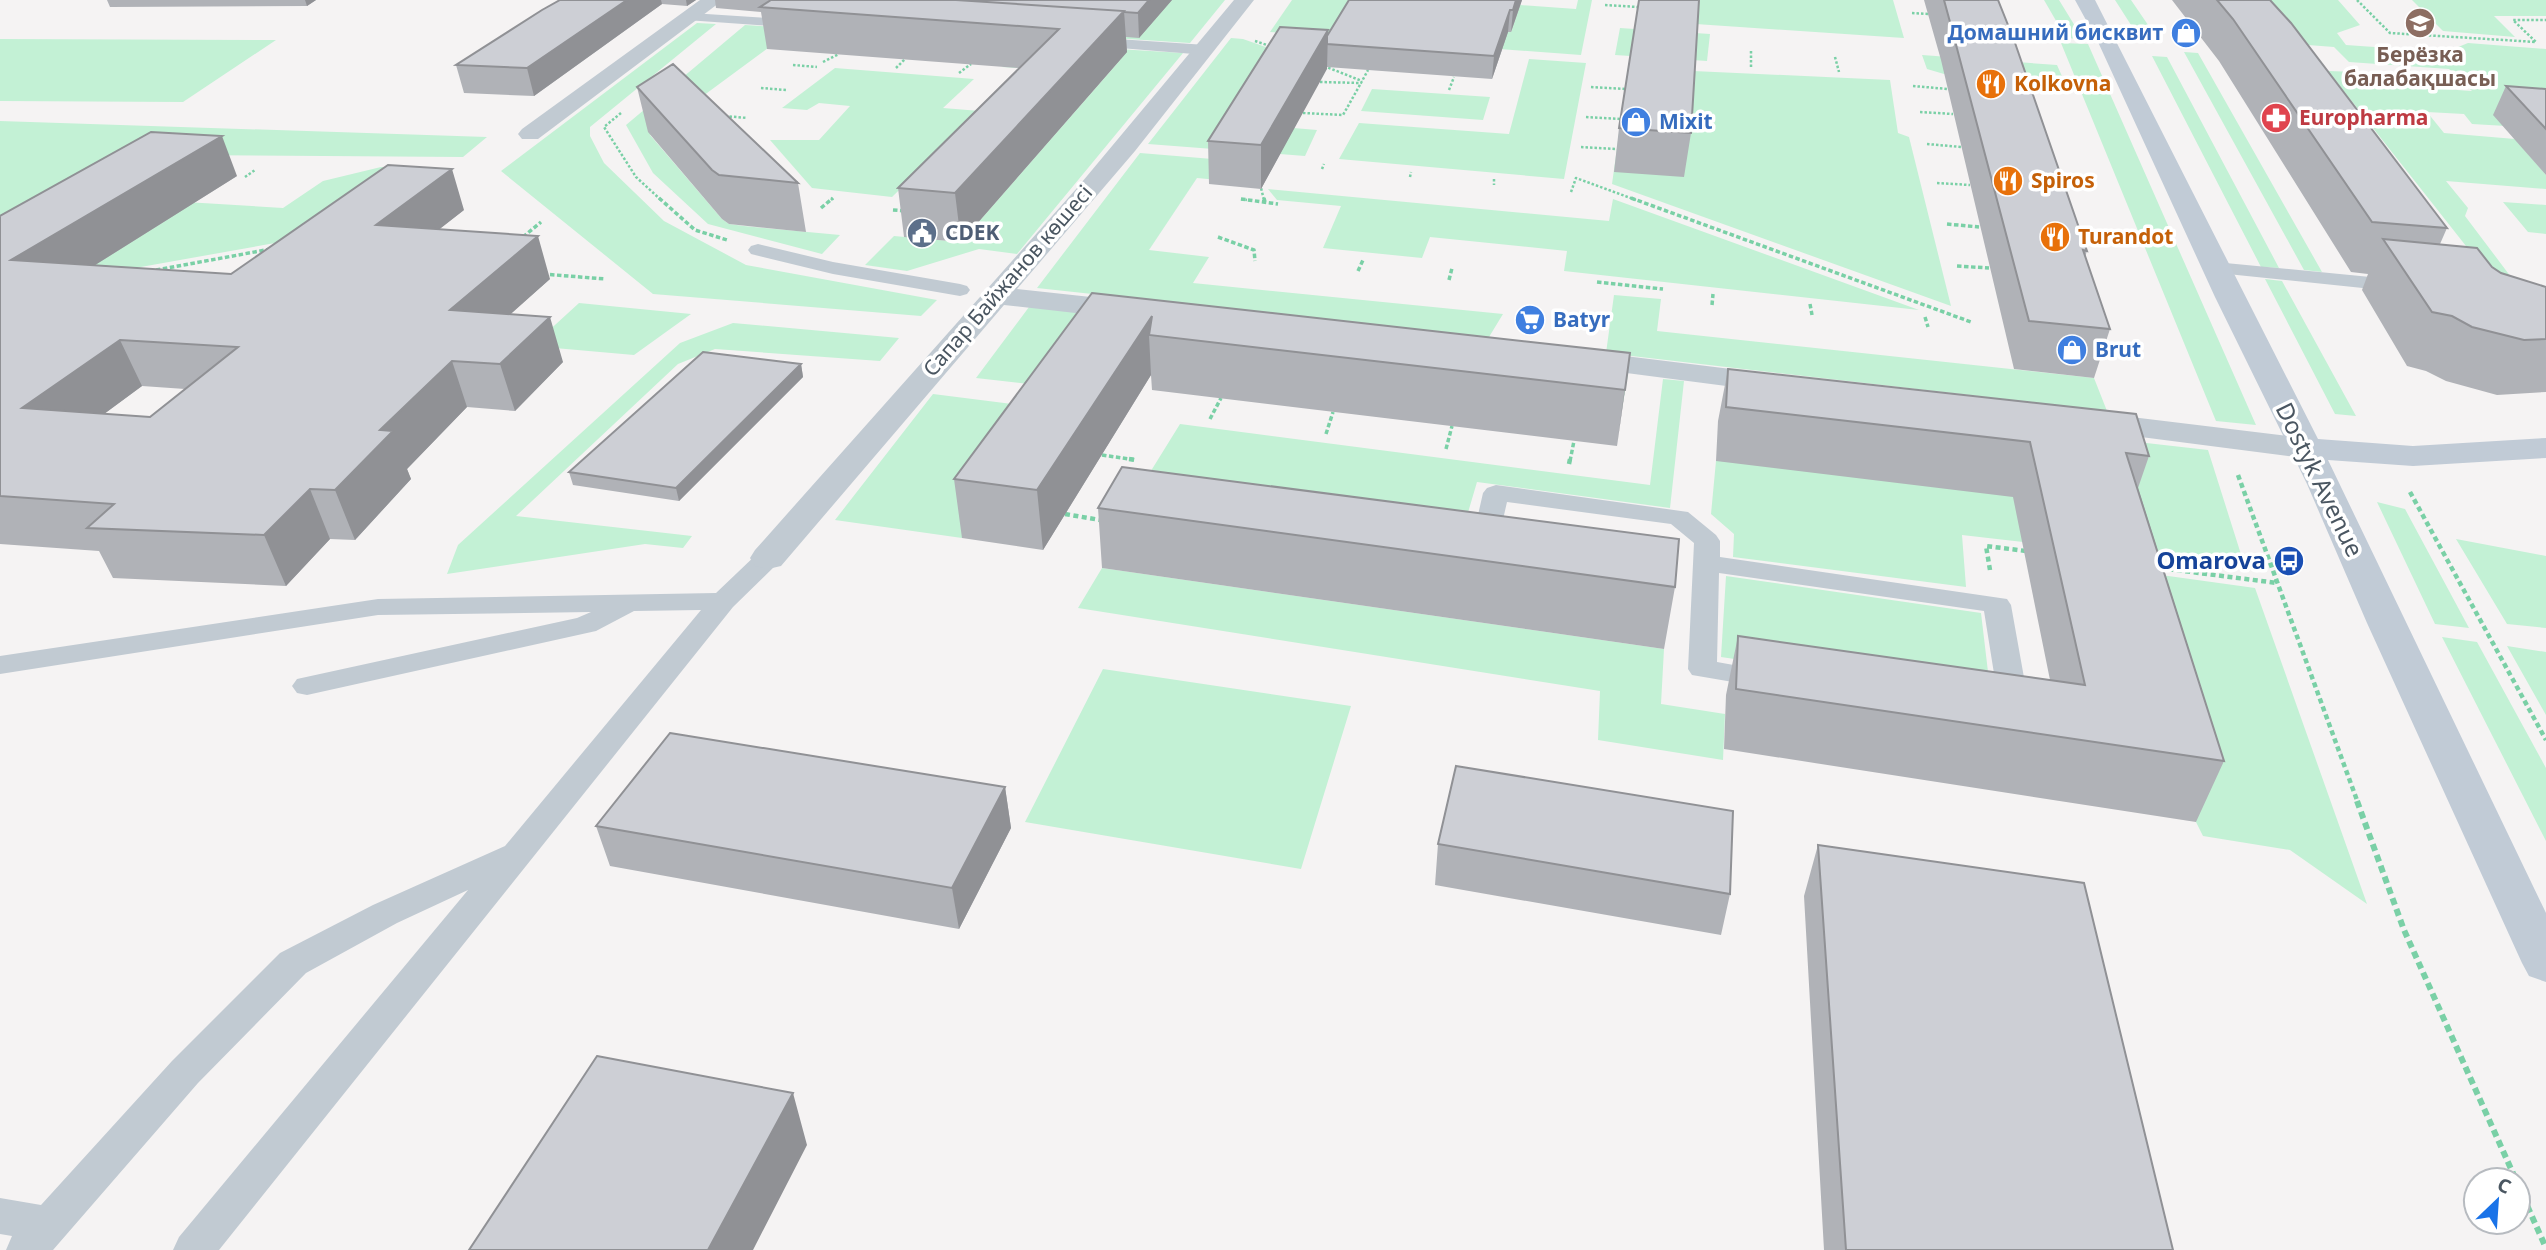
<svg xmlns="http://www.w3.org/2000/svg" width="2546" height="1250" viewBox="0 0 2546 1250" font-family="'Noto Sans',sans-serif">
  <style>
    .green { fill: #c3f1d5 }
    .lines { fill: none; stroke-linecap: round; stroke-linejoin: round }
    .path-far3 { stroke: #7ad0a6; stroke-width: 2.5; stroke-dasharray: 2.5 2; stroke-linecap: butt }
    .path-far2 { stroke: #7ad0a6; stroke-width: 3.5; stroke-dasharray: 4.5 2.5; stroke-linecap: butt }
    .path-far1 { stroke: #7ad0a6; stroke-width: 4.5; stroke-dasharray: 5 3.5; stroke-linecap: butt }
    .path { stroke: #7ad0a6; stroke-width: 6; stroke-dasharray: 7 4.5; stroke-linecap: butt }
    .lane { fill: #c1cad2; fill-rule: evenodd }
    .street { fill: #c1cad2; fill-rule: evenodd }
    .secondary { fill: #c1cbd6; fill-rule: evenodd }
    .wall { fill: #b0b2b7; fill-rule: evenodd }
    .shaded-wall { fill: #909195 }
    .building { fill: #cdcfd5; stroke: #909195; stroke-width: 2; fill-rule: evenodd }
    .labels { text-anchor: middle; stroke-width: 7; stroke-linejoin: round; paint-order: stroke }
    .far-shop-label { font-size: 21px; font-weight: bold; fill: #366cbe; stroke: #fff; text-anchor: start }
    .far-education-label { font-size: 21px; font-weight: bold; fill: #785e54; stroke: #fff }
    .far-food-label { font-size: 21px; font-weight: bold; fill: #c56008; stroke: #fff; text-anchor: start }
    .far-health-label { font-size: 21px; font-weight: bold; fill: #be3a42; stroke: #fff; text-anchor: start }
    .far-service-label { font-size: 21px; font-weight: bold; fill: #4e5e75; stroke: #fff; text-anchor: start }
    .far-street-label { font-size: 21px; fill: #4a5661; stroke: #fff }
    .street-label { font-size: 24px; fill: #4a5661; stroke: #fff }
    .transit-label { font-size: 24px; font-weight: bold; fill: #164399; stroke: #fff; text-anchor: end }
  </style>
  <rect width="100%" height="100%" fill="#f5f3f3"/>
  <path class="green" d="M1146 0H1225L1190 43 879 23Z
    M1292 0H1361L1511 32 1520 5 1576 9 1578 0H1592L1581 55 1270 32Z
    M1696 0H1893L1904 38 1637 20Z
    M2044 0H2059L2083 39 2066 38Z
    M2115 0H2131L2159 41 2140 39Z
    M2256 0H2338L2360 25 2337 33 2346 45 2446 52 2468 43 2546 49V119L2506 126 2472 124 2464 114 2427 112 2444 133 2515 139 2546 175V189L2446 181 2468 208 2465 216 2514 281 2492 279 2328 71 2358 72 2367 84 2472 91 2449 69 2349 62 2334 47 2295 44Z
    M2412 0H2546V16H2494L2515 37 2443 31Z
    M697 23 716 24 590 127V136L604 163 664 221 746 265 937 300 921 316 653 294 501 171Z
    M745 25 1049 45 1020 68 1002 67 1018 52 768 48 650 135 722 219 729 224 744 226 840 235 822 254 708 224 653 173 626 125Z
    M1620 28 1710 34 1707 61 1615 55Z
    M1231 38 1243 39 1327 69 1246 124 1317 130 1305 156 1148 144Z
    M0 39 276 40 183 102 0 101Z
    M2061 43 2088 44 2256 425 2216 421Z
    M1085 47 1183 53 1017 254 979 249 907 271 865 265 894 236 961 242 1121 59Z
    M2184 52 2198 53 2322 272 2304 270Z
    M1922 55 2057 65 2065 83 1944 74 1927 69Z
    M2152 56 2167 57 2279 268 2261 267Z
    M1529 59 1586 63 1564 179 1339 159 1359 123 1509 134Z
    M835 68 974 79 943 108 980 111 892 197 812 188 770 140H819L850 106 819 103 807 110 782 108Z
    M1628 68 1890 80 1898 133 1909 137 1951 306 1612 184Z
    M1372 89 1490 97 1483 120 1361 111Z
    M0 121 487 137 463 157 175 155 0 253Z
    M1140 153 1261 163 1250 183 1197 178 1149 250 1209 257 1193 283 1503 314 1489 337 1037 288Z
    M381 167 413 169 320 235 124 270 91 267 165 221 169 201 283 208 323 181Z
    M1268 189 1609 221 1613 199 1919 310 1564 271 1567 251 1430 237 1422 258 1323 248 1341 206 1277 200Z
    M2503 202 2546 205V234L2528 232Z
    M2265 279 2282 281 2356 416 2335 414Z
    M1614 295 1661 299 1657 331 2094 378 2107 411 1606 353Z
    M579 303 691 314 634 355 532 346Z
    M1029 307 1628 375 1622 408 1091 346 1054 387 976 378Z
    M733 323 899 338 880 361 715 349 678 364 516 516 692 536 683 548 645 544 447 574 458 545 680 343Z
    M1663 379 1684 381 1670 508 1477 482 1459 543 1136 495 1180 424 1650 485Z
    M933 394 1051 409 962 538 835 520Z
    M2067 434 2208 450 2245 567 1962 535 1966 587 1733 557 1734 534 1711 514 1716 461Z
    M2377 502 2405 509 2469 628 2435 624Z
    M2456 539 2546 556V628L2507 624Z
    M1102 568 1664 649 1661 704 1725 714 1723 760 1598 740 1600 691 1078 608Z
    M2125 570 2255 588 2367 904 2290 850 2203 836 2196 822Z
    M1726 576 1981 613 1991 697 1721 657Z
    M2442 637 2477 642 2546 768V841Z
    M2507 646 2546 652V715Z
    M1103 669 1351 706 1301 869 1025 822Z"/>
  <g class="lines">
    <path class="path-far3" d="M2357 0 2390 33 2536 42 2513 20H2546
      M1605 5 1638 7
      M1912 13 1928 14
      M1255 41 1273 47
      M1751 51V67
      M1835 57 1839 72
      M823 62 839 54
      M793 65 817 67
      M1324 66 1362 81
      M896 68 905 59
      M959 73 971 64
      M1320 82 1361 83 1368 70
      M1913 86 1948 89
      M1591 87 1626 89
      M761 88 786 90
      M1449 90 1454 77
      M1920 112 1953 114
      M621 113 604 127 636 177 661 200
      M1303 113 1343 115 1361 83
      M725 116 747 118
      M1586 117 1621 119
      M1927 144 1961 147
      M1581 147 1617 149
      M1322 169 1324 164
      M245 177 255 170
      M1410 177 1411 172
      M1494 179V185
      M1937 183 1970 185
      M1260 184 1264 200
      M1571 192 1576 178 1636 200
      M1241 199 1247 200
      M831 200 833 198"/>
    <path class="path-far2" d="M659 198 695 230 727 240
      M1264 198 1265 202
      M1631 198 1971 322
      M1241 199 1278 204
      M821 208 833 198
      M893 210 906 211
      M1947 224 1979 227
      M523 237 541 222
      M1218 237 1254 250 1255 261
      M1957 266 1989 268
      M156 270 271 249
      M1358 271 1363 260
      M543 274 605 279
      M1449 280 1452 268
      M1597 282 1663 289
      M1810 304 1812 315
      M1712 305 1713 294
      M1925 317 1928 327
      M1210 419 1221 398
      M1326 434 1333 412
      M1446 449 1452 426
      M1102 455 1136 460
      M1570 461 1574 441"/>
    <path class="path-far1" d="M1129 459 1136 460
      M1569 464 1570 459
      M2238 475 2358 803
      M2410 492 2546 740
      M1065 514 1100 520
      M2160 568 2277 583
      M1990 570 1986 546 2026 551"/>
    <path class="path" d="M2357 801 2404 930 2516 1180
      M2518 1185 2546 1248"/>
    <path class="lane" d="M691 13 800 20 807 24 800 28 686 20 684 17Z
      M1088 37 1206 45 1214 50 1206 55 1083 45 1080 42Z
      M758 244 833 262 960 284 967 286 970 290 967 294 960 296 833 274 751 254 748 250 751 246Z
      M2215 262 2401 280 2408 282 2411 286 2408 290 2401 292 2208 272 2205 268 2208 264Z
      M1496 485 1688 512 1716 535 1720 541V557L2007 599 2011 605 2030 711 2026 718 2015 721 2004 718 2000 711 1984 611 1719 573 1717 662 1778 673 1783 679 1778 685 1768 688 1692 675 1688 669 1694 543 1671 524 1507 502 1496 550 1492 556 1483 558 1474 556 1470 550 1483 493 1487 488Z
      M768 550 777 552 781 558 777 564 733 607 219 1250H173L179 1237 468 890 397 923 306 973 198 1083 53 1250H6L12 1236 0 1234V1198L41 1205 172 1061 280 953 373 905 505 846 701 610 634 611 596 631 307 695 297 693 292 686 297 679 577 618 591 612 378 615 0 674V656L378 599 716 593 759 552Z"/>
    <path class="street" d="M700 0H723L538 139H522L518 134 522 129Z
      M1234 0H1254L1135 151 1017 289 1137 302 1147 305 1151 311 1147 317 1137 320 1004 305 781 566 768 569 755 566 750 558 755 550 1077 188Z
      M1576 350 1780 375 1791 377 1796 384 1791 391 1780 393 1565 365 1561 359 1565 353Z
      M2090 412 2304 438 2316 441 2321 448 2316 455 2304 458 2079 429 2074 422 2079 415Z"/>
    <path class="secondary" d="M2075 0H2095L2318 439 2413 446 2546 438V458L2413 466 2328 460 2546 913V982L2529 976 2522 963 2367 623 2307 484 2215 297 2098 42Z"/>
  </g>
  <path class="wall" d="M107 0H316L307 6 110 7Z
    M560 0H696L687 6 662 4 534 96 464 93 456 65Z
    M715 0H1172L1139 38 1126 37 1127 52 961 242 904 237 898 188 1019 68 767 49 761 12 716 8Z
    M1349 0H1522L1511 32H1508L1492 79 1327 67 1261 189 1209 184 1208 141 1327 36Z
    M1924 0H1998L2087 251 2085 257 2110 329 2094 378 2014 369 1941 60Z
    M2172 0H2270L2447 228 2440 244 2492 267 2501 273 2546 287V392L2497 395 2446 381 2426 371 2407 366 2362 290 2368 274 2351 272 2219 61Z
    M2506 86 2546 89V175L2493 115Z
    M637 87 798 183 806 232 729 224 722 219 648 132Z
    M1619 128 1691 133 1684 177 1614 172Z
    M237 176 95 265 231 274 464 210 439 229 550 279 510 314 563 362 515 411 467 407 407 469 411 479 355 540 330 539 286 586 113 578 99 551 0 544V216ZM142 386 185 389 150 417 104 414Z
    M1092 293 1630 353 1617 446 1152 390 1151 375 1043 550 962 538 954 479Z
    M801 364 803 377 679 501 573 485 569 472Z
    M1728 369 2149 456 2138 488 2224 761 2196 822 1724 749 1726 695 1738 636 2050 680 2013 497 1716 461 1718 421Z
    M1098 508 1675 587 1664 649 1102 568Z
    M1005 787 1011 828 959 929 610 866 596 826Z
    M1438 844 1730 894 1721 935 1435 885Z
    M1818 845 2173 1250H1824L1804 896Z"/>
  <path class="shaded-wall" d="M305 0H316L307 6Z
    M627 0H661L662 4 534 96 527 68Z
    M686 0H696L687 6Z
    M1149 0H1172L1139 38 1138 13Z
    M1516 0H1522L1511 32 1513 10Z
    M1510 10 1508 32 1492 79 1494 56Z
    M1124 11 1127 52 961 242 955 193Z
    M1328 30 1327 69 1261 189V145Z
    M222 136 237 176 33 304 11 260Z
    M452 169 464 210 390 268 376 225Z
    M538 236 550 279 464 356 450 310Z
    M1152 316 1149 335 1151 375 1043 550 1037 490Z
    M550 317 563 362 515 411 500 364Z
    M120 340 142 386 47 456 22 408Z
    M1630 353 1622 408 1617 446 1625 390Z
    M452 361 467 407 407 469 411 479 355 540 335 490 380 430Z
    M801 364 803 377 679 501 676 488Z
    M310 489 330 539 286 586 264 535Z
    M1005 787 1011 828 959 929 952 888Z
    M793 1093 807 1145 753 1250H708Z"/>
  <path class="building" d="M560 0H627L527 68 456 65 542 10Z
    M771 0H956L1124 11 955 193 898 188 1059 29 760 7Z
    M956 0H1149L1138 13 1123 12 1124 11Z
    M1349 0H1516L1513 10H1510L1494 56 1327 44V36Z
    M1639 0H1699L1691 133 1619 128Z
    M1944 0H1998L2014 40 2087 251 2083 250 2110 329 2029 321 1950 22Z
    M2217 0H2270L2291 23 2447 228 2372 222 2233 19Z
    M1280 27 1328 30 1261 145 1208 141Z
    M673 64 798 183 719 175 712 170 637 87Z
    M2506 86 2546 89V129Z
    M151 132 222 136 11 260 231 274 388 165 452 169 376 225 538 236 450 310 550 317 500 364 452 361 380 430 393 431 335 490 310 489 264 535 87 528 114 504 0 496V216ZM120 340 238 347 150 417 22 408Z
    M2383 239 2477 248 2492 267 2501 273 2546 287V339L2524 340 2472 327 2452 316 2432 312Z
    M1092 293 1630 353 1625 390 1149 335 1152 316 1037 490 954 479Z
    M703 352 801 364 676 488 569 472Z
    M1728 369 2136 414 2149 456 2126 453 2224 761 1736 689 1738 636 2085 685 2030 442 1726 407Z
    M1122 467 1679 539 1675 587 1098 508Z
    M670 733 1005 787 952 888 596 826Z
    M1456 766 1733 811 1730 894 1438 844Z
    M1818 845 2084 883 2173 1250H1846Z
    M597 1056 793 1093 708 1250H469Z"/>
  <defs>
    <g id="school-disc" transform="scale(1.575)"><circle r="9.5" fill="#8d6e63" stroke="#fff"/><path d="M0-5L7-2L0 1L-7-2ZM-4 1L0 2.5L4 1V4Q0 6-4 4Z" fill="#fff"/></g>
    <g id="shop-disc" transform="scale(1.575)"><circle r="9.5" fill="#3f7fe0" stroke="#fff"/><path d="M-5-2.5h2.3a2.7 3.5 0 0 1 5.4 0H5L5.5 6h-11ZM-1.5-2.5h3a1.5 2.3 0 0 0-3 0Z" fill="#fff"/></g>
    <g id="restaurant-disc" transform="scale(1.575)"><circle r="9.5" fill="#e8710a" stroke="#fff"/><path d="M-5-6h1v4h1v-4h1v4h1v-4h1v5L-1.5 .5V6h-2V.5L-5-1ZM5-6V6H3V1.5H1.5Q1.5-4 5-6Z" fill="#fff"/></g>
    <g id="pharmacy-disc" transform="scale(1.575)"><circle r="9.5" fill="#e0444e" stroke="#fff"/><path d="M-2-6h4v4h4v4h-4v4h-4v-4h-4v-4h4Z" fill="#fff"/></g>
    <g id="civic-disc" transform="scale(1.575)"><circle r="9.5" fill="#5c6f8a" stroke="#fff"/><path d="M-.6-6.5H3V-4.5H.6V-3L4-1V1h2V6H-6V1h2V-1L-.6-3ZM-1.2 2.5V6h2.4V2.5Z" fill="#fff"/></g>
    <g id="supermarket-disc" transform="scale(1.575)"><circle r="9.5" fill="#3f7fe0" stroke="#fff"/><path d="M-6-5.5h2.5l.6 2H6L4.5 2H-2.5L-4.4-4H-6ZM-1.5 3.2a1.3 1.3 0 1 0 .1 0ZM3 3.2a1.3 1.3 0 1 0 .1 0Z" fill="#fff"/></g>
    <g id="bus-disc" transform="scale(1.575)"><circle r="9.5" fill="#1a4fb4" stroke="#fff"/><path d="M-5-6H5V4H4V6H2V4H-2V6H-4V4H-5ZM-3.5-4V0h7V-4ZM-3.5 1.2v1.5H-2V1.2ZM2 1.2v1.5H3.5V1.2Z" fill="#fff"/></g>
  </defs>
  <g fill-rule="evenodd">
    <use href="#school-disc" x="2420" y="23"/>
    <use href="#shop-disc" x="2186" y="33"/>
    <use href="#restaurant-disc" x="1991" y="84"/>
    <use href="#pharmacy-disc" x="2276" y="118"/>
    <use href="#shop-disc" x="1636" y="122"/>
    <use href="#restaurant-disc" x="2008" y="181"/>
    <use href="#civic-disc" x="922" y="233"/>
    <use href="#restaurant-disc" x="2055" y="237"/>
    <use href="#supermarket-disc" x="1530" y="320"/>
    <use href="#shop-disc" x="2072" y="350"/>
    <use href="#bus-disc" x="2289" y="561"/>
  </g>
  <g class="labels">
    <g class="far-shop-label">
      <text x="2163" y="40" text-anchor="end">Домашний бисквит</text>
      <text x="1659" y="129">Mixit</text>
      <text x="1553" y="327">Batyr</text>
      <text x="2095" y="357">Brut</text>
    </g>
    <g class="far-education-label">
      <text x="2420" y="62">Берёзка<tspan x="2420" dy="24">балабақшасы</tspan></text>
    </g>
    <g class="far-food-label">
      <text x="2014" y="91">Kolkovna</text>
      <text x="2031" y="188">Spiros</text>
      <text x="2078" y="244">Turandot</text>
    </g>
    <g class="far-health-label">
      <text x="2299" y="125">Europharma</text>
    </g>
    <g class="far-service-label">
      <text x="945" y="240">CDEK</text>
    </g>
    <g class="far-street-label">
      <text transform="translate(1008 281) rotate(-49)" y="7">Сапар Байжанов көшесі</text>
    </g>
    <g class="street-label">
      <text transform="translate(2319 480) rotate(64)" y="8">Dostyk Avenue</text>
    </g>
    <g class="transit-label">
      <text x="2266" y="569">Omarova</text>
    </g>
  </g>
  <g transform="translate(2497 1201) rotate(25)"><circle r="33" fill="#ffffff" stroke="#b7bbc0" stroke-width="2"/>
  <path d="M0-5L12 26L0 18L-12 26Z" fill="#1a73e8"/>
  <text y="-10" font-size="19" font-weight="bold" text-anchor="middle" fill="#4a5661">С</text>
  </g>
</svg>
